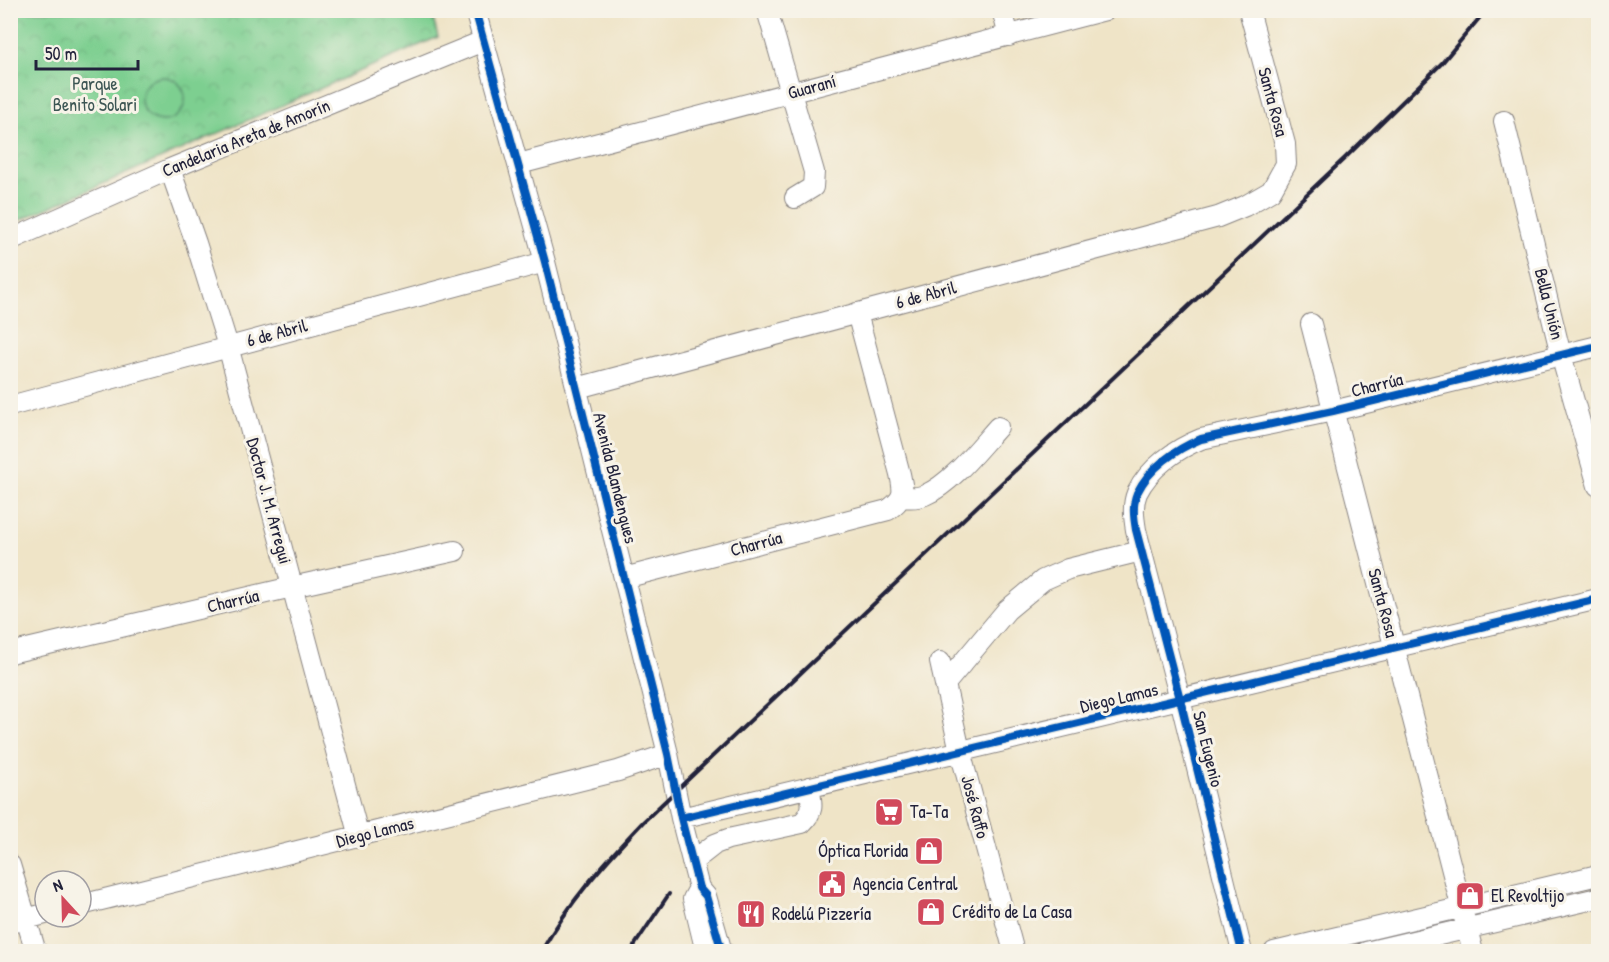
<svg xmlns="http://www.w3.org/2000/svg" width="1609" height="962" viewBox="0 0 1609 962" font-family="'Patrick Hand',sans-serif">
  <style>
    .park { fill: url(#park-crowns); stroke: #507866; stroke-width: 1.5 }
    .pitch { fill: #7dcf90; stroke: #507866; stroke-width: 1.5 }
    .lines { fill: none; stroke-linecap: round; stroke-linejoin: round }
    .minor-casing { stroke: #888381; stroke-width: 22 }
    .minor { stroke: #fff; stroke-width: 20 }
    .rail { stroke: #22223b; stroke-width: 4 }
    .cycleway-casing { stroke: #f7f3e8; stroke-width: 11 }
    .cycleway { stroke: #0057b8; stroke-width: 8 }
    .labels { text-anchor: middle; stroke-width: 6; stroke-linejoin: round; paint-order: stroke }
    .park-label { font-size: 18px; fill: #3d5654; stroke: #f7f3e8 }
    .street-label { font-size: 18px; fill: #22223b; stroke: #f7f3e8 }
    .poi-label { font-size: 18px; fill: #22223b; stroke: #f7f3e8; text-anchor: start }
  </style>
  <defs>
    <pattern id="park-crowns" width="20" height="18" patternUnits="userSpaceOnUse" patternTransform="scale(1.5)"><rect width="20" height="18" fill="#7dcf90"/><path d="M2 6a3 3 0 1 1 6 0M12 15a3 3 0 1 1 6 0" fill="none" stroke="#6cb17d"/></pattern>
  </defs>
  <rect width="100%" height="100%" fill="#f7f3e8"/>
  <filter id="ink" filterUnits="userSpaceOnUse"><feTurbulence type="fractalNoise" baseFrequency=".0167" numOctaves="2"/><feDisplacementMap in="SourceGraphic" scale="12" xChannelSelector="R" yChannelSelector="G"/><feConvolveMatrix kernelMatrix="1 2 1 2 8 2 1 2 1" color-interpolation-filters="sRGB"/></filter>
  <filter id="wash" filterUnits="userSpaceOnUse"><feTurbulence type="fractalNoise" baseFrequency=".008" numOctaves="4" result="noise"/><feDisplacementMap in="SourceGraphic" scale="24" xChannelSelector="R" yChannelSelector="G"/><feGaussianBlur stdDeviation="1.35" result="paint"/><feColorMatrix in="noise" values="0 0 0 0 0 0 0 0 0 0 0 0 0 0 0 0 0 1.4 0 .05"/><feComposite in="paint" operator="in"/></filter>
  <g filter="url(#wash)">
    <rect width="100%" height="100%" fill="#efe4c7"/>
    <path class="park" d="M11 11H431L438 37 11 224Z"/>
    <path class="pitch" d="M141 99a22 22 0 1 1 44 0a22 22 0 1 1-44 0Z"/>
  </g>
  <g filter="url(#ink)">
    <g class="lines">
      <g class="minor-casing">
        <path id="minor" d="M475 10 545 262 668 754 681 818 699 888 706 896 722 952
          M767 10 814 172 813 187 795 198
          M1002 10 1009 36
          M1504 121 1561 355 1598 486
          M519 164 1105 10
          M170 169 196 243 228 346 359 837
          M10 240 170 169 483 41
          M1311 324 1473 952
          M577 388 1218 217 1245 206 1271 191 1286 164 1285 144 1249 10
          M10 406 545 262
          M902 497C910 498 918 498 925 495 951 484 979 448 998 427
          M624 578 888 510C905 498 904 493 900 474L857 313
          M10 653 292 587 455 551
          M940 662 960 751 1014 952
          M945 684 1007 610 1043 580 1068 569 1141 551
          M681 818 1598 599
          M692 862 715 844 728 839 802 823C815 810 812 804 809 787
          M10 865 36 952
          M699 888 693 899 706 952
          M81 905 618 771 668 754
          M10 923 45 914
          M1242 952 1180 699 1136 530C1134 518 1132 505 1137 493 1149 468 1176 449 1201 439L1333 411 1598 346
          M1274 952 1598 875
          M1366 952 1598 898"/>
      </g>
      <use href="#minor" class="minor"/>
      <path class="rail" d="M541 952C570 901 603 864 643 822L1115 376 1345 158 1442 63 1486 10
        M630 952 669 894"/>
      <g class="cycleway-casing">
        <path id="cycleway" d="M475 10 545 262 668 754 681 818 699 888 706 896 722 952
          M681 818 1598 599
          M1242 952 1180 699 1136 530C1134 518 1132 505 1137 493 1149 468 1176 449 1201 439L1333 411 1598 346"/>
      </g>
      <use href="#cycleway" class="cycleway"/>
    </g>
  </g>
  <defs>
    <g id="supermarket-square" transform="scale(1.5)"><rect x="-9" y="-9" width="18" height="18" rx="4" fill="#d1495b" stroke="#f7f3e8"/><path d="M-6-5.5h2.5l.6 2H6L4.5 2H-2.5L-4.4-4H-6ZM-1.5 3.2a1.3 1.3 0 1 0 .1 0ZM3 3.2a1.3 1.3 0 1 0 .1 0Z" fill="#fff"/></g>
    <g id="shop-square" transform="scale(1.5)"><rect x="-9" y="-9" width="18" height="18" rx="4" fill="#d1495b" stroke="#f7f3e8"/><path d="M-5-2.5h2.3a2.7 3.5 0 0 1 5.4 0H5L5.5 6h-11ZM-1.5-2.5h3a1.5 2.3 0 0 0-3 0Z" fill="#fff"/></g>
    <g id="civic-square" transform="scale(1.5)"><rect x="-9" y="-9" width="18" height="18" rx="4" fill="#d1495b" stroke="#f7f3e8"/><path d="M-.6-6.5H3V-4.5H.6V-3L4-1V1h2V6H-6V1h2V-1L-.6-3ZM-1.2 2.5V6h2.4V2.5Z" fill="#fff"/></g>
    <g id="restaurant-square" transform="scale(1.5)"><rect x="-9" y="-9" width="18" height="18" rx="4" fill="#d1495b" stroke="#f7f3e8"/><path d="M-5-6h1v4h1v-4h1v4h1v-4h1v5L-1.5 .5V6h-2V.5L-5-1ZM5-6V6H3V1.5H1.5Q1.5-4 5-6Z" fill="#fff"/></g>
  </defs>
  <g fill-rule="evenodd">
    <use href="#supermarket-square" x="889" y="812"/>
    <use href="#shop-square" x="929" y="851"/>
    <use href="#civic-square" x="832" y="884"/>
    <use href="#shop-square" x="1470" y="896"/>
    <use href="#shop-square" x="931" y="912"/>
    <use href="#restaurant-square" x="751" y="914"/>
  </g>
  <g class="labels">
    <g class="park-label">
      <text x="95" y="90">Parque<tspan x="95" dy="21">Benito Solari</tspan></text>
    </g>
    <g class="street-label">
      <text transform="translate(812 87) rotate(-15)" y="6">Guaraní</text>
      <text transform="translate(1273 102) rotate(75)" y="6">Santa Rosa</text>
      <text transform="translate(246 138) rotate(-22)" y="6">Candelaria Areta de Amorín</text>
      <text transform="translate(926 295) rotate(-15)" y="6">6 de Abril</text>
      <text transform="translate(1549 304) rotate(76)" y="6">Bella Unión</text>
      <text transform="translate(277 333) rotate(-15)" y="6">6 de Abril</text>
      <text transform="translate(1377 385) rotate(-14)" y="6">Charrúa</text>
      <text transform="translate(615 478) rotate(76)" y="6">Avenida Blandengues</text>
      <text transform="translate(269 501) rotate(75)" y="6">Doctor J. M. Arregui</text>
      <text transform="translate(756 544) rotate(-15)" y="6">Charrúa</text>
      <text transform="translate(233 601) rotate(-13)" y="6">Charrúa</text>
      <text transform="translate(1383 603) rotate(75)" y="6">Santa Rosa</text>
      <text transform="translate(1119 698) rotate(-13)" y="6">Diego Lamas</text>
      <text transform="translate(1208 749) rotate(76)" y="6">San Eugenio</text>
      <text transform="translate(975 807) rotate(75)" y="6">José Raffo</text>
      <text transform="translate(375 832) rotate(-14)" y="6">Diego Lamas</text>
    </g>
    <g class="poi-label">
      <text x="910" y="818">Ta-Ta</text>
      <text x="908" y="857" text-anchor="end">Óptica Florida</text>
      <text x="853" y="890">Agencia Central</text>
      <text x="1491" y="902">El Revoltijo</text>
      <text x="952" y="918">Crédito de La Casa</text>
      <text x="772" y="920">Rodelú Pizzería</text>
    </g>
  </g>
  <rect width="1609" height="962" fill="none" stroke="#f7f3e8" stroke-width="36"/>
  <g transform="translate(63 899) rotate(338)"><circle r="28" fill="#f7f3e8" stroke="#a29fa3" stroke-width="1.5"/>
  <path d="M0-4.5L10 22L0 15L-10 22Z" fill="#d1495b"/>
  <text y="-9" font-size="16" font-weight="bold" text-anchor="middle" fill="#22223b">N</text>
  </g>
  <path d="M36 60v9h102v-9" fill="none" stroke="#22223b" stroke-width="3"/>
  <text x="45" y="60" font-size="18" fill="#22223b" stroke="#f7f3e8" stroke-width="4.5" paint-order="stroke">50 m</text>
</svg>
